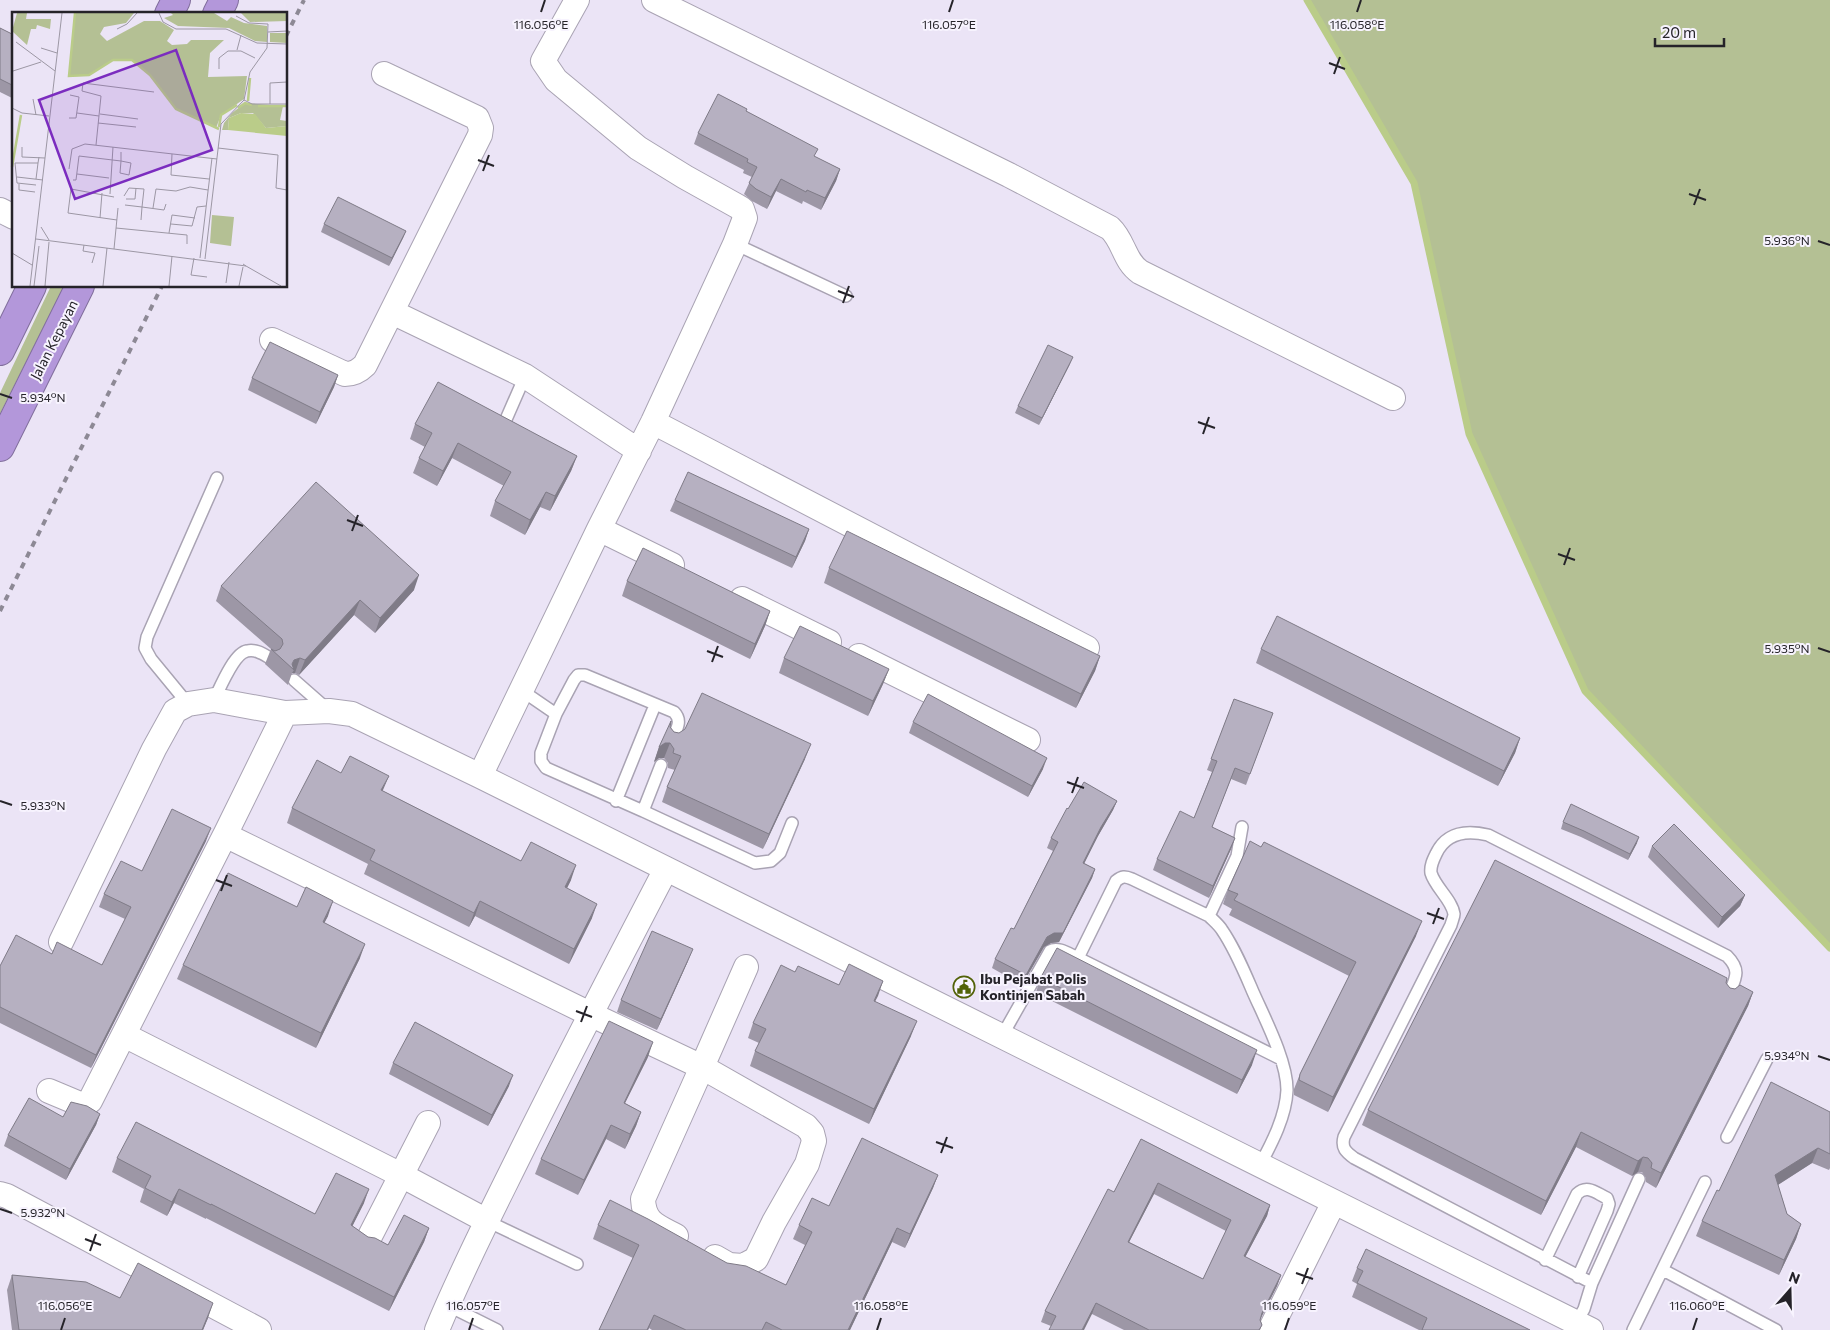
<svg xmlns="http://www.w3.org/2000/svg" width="1830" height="1330" viewBox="0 0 1830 1330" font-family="Commissioner,sans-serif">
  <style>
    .green { fill: #b4c094 }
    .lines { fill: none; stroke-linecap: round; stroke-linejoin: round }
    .stream { stroke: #bacc89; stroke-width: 7 }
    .lane-casing { stroke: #a9a3b3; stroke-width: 14 }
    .street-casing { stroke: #a9a3b3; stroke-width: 26 }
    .highway-casing { stroke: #816e9c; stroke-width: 30 }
    .lane { stroke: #fff; stroke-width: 11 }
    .street { stroke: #fff; stroke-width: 24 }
    .highway { stroke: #b397da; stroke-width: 28 }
    .rail { stroke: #8d8995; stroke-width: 4; stroke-dasharray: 6 6; stroke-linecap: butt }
    .wall { fill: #9d97a6; fill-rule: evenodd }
    .shaded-wall { fill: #7f7b87 }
    .building { fill: #b6b0c1; stroke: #7f7b87; fill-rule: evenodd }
    .ticks { fill: none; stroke: #252329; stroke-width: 2 }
    .labels { text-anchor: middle; stroke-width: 4; stroke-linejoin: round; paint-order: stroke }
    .street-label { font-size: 14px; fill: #252329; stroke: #f7f3fe }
    .poi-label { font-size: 14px; font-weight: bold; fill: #252329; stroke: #f7f3fe; text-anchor: start }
    .inset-river { fill: none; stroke: #bacc89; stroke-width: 2.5 }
    .inset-road { fill: none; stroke: #9c97a4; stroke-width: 1 }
    .view { fill: #7b2cbf; fill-opacity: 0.15; stroke: #7b2cbf; stroke-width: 2.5 }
    .inset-edge { fill: none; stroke: #252329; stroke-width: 2.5 }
    .ticks-label { font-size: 12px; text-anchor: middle; fill: #252329; stroke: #f7f3fe; stroke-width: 4; stroke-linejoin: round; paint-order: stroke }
  </style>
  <rect width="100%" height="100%" fill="#ebe4f6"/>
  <path class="green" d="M1307 0H1830V948L1585 691 1469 434 1414 183Z
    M51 286H64L0 414V393Z"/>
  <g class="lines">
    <path class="stream" d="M1307 0 1414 183 1469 434 1585 691 1830 948"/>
    <g class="lane-casing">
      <path id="lane" d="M735 244 846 296
        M504 424 525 376
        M294 680 327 709
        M521 690 556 714
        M214 700C220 688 234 653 247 651 256 649 263 654 270 658
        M188 704 151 659 145 648 147 637 217 478
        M661 765 643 811 546 768 541 761V753L556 714 574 680 578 675H585L674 712C683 721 676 730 672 740
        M616 801 655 705
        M643 811 755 863 771 861 780 853 792 823
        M1242 827 1237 856 1209 916C1214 921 1219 925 1222 930 1235 949 1244 971 1253 992 1265 1019 1287 1061 1287 1090 1286 1116 1272 1143 1260 1165
        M1078 958 1281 1059
        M1002 1036 1050 951C1058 946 1069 954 1078 958L1116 881C1122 876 1125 876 1132 879L1209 916
        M1727 1137 1767 1059
        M487 1221 577 1264
        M1545 1260 1577 1194C1587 1184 1596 1193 1607 1198L1609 1204 1607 1211 1578 1277
        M1663 1270 1776 1330
        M1592 1283 1639 1179
        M447 1305 497 1330
        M1576 1323 1584 1309 1592 1283 1354 1158C1346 1152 1341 1148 1344 1137L1451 925C1452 921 1454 917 1454 914 1452 900 1435 887 1431 873 1430 866 1433 860 1436 854 1446 832 1467 830 1488 835L1727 956C1742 971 1735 979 1728 996
        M1633 1330 1705 1182"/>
    </g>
    <g class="street-casing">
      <path id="street" d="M654 0 1009 175 1110 228C1124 241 1124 261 1140 272L1393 398
        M0 210 14 217
        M392 312 525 376 639 451
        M272 340 345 374C354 374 359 371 365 365L480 135 481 128 477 118 384 74
        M653 422 1087 648
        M599 529 672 565
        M742 599 829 642
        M859 656 1028 740
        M480 776 599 529 653 422 735 244 745 218 742 209 737 206 685 177 638 148 556 80 543 61 577 0
        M225 835 285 713
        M61 942 154 749 175 711 188 704 214 700 285 713 329 711 352 714 480 776 1591 1330
        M124 1035 401 1175 487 1221
        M49 1091 80 1104H86L90 1101 225 835 590 1014 702 1067 643 1199C644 1223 657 1226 676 1236
        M0 1194 7 1196 259 1330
        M369 1238 428 1123
        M715 1257 729 1265 743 1266 756 1259 774 1222 807 1164 814 1141 812 1133 806 1126 702 1067 746 967
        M437 1330C462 1269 492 1211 521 1152 568 1057 617 963 666 869
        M1270 1330 1334 1202"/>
    </g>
    <g class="highway-casing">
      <path id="highway" d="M169 14 176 0
        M217 14 224 0
        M0 351 32 286
        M0 447 80 286"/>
    </g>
    <use href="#lane" class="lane"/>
    <use href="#street" class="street"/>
    <use href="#highway" class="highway"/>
    <path class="rail" d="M286 36 304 0
      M0 611 162 286"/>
  </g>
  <path class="wall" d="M0 28 14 35V99L0 92Z
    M746 111 815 157 840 169 836 181 821 210 803 201 802 204 776 191 767 209 752 201 744 194 752 177 743 173 744 170 694 144 698 133Z
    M324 224 406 231 403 238 389 266 321 232Z
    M1070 364 1039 425 1015 413 1018 406Z
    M338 375 334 387 316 424 248 390 252 378Z
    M415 424 577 456 571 471 550 511 540 507 525 535 490 516 495 501 504 486 452 458 437 486 413 473 419 458 425 447 410 439Z
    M675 500 809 529 805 541 792 568 670 511Z
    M829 568 1100 656 1095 671 1076 708 824 583Z
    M627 581 770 611 765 626 750 659 622 596Z
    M221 586 414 590 375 633 354 615 299 675 295 673H292L288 685 265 664 271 649 216 601Z
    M1261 649 1520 738 1515 753 1498 786 1256 663Z
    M784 658 889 669 883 684 868 716 779 673Z
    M1234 699 1273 713 1246 785 1231 779 1212 827 1235 838 1231 849 1209 898 1153 870 1157 859 1194 818 1212 772 1207 770Z
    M913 722 1043 769 1028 797 909 733Z
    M670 727 674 732 805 759 763 849 662 802 667 787 675 770 668 768V763L664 758H659L654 762 659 747Z
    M341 773 383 791 521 861 571 880 567 888 592 918 569 964 475 916 469 927 364 874 368 864 287 823 292 808Z
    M1117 801 1113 810 1098 836 1084 863 1095 869 1092 878 1059 942 1051 943 1044 947 1022 985 992 968 995 959 1014 929 1053 851 1047 848 1051 838 1068 809Z
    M1563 822 1637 843 1628 860 1581 837 1561 829Z
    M206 841 91 1068 0 1023V966L52 954 102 965 125 919 99 907 104 894 142 871Z
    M1652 846 1745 895 1740 906 1718 928 1648 857Z
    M1228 890 1416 936 1328 1112 1294 1095V1089L1300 1074 1349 976 1229 915 1232 909 1223 904Z
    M297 907 328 916 324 923 360 958 316 1048 177 979 183 965Z
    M688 961 657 1030 617 1012 621 1000Z
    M795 972 839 985 883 981 875 1001 911 1036 869 1124 750 1066 755 1051 759 1043 748 1038 753 1023Z
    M1041 977 1252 1065 1237 1094 1042 996 1036 992Z
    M1726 983 1730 988 1753 992 1748 1006 1656 1188 1646 1182V1178L1642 1172H1638L1632 1176 1576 1147 1541 1215 1362 1125 1368 1110Z
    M648 1057 625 1103 641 1112 636 1126 625 1149 606 1139 578 1195 535 1174 541 1159Z
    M393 1063 509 1086 488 1126 389 1074Z
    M1830 1112V1168L1829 1170 1812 1163 1778 1185 1787 1214 1801 1224 1796 1239 1779 1275 1696 1236 1702 1221 1719 1191Z
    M100 1114 96 1125 66 1180 4 1146 8 1135 63 1117Z
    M1141 1139 1270 1205 1267 1216 1245 1257 1281 1275 1277 1286 1260 1318 1262 1325 1260 1330H1124L1092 1314 1051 1326 1041 1322 1045 1311 1114 1192ZM1154 1194 1226 1231 1203 1279 1129 1242Z
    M117 1158 315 1214 364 1203 352 1226 368 1237 388 1245 429 1228 424 1242 389 1311 206 1218V1219L174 1203 167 1216 140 1202 144 1189 112 1172Z
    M938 1175 933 1188 905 1248 892 1242 850 1330H652L649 1328 648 1330H599L633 1258 593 1239 598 1225 727 1263 786 1285 805 1245 793 1239 799 1225 829 1206Z
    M1357 1268 1530 1330H1419L1352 1297 1357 1284 1352 1281Z
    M12 1275 120 1298 208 1318 203 1330H12L7 1290Z"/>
  <path class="shaded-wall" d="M840 169 836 181 821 210 825 198Z
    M781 179 776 191 767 209 771 197Z
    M406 231 403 238 389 266 392 258Z
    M1073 357 1070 364 1039 425 1042 418Z
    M338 375 334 387 316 424 320 412Z
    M458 443 452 458 437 486 443 471Z
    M577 456 571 471 550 511 555 496Z
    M546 492 540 507 525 535 530 520Z
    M809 529 805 541 792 568 796 557Z
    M419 575 414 590 375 633 380 618Z
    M360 600 354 615 299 675 305 660Z
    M770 611 765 626 750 659 755 644Z
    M1100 656 1095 671 1076 708 1081 694Z
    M300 658 295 673H292L294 670 291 667 294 660Z
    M889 669 883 684 868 716 873 701Z
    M1520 738 1515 753 1498 786 1504 771Z
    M665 743H670L664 758H659L654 762 659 747Z
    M811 744 805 759 763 849 769 834Z
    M1047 758 1043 769 1028 797 1032 786Z
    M389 776 383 790 376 805 381 790Z
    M1117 801 1113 810 1098 836 1080 872 1083 863 1101 827Z
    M211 828 206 841 91 1068 96 1055Z
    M1639 837 1637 843 1628 860 1630 854Z
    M1235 838 1231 849 1209 898 1213 886Z
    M576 865 571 880 560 902 565 887Z
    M1095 869 1092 878 1059 942 1051 943 1044 947 1022 985 1026 975 1047 937Z
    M1745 895 1740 906 1718 928 1722 917Z
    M333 901 328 916 317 937 323 922Z
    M480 901 475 916 469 927 474 913Z
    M597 904 592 918 569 964 574 949Z
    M1422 921 1416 936 1328 1112 1333 1097Z
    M365 944 360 958 316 1048 321 1033Z
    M693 949 688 961 657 1030 661 1019Z
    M883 981 878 996 868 1015 874 1001Z
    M1753 992 1748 1006 1656 1188 1661 1173Z
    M917 1021 911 1036 869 1124 874 1109Z
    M653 1042 648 1057 618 1117 624 1103Z
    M1257 1050 1252 1065 1237 1094 1242 1080Z
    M513 1075 509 1086 488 1126 492 1115Z
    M641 1112 636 1126 625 1149 630 1134Z
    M100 1114 96 1125 66 1180 70 1169Z
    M611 1125 606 1139 578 1195 584 1180Z
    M1581 1132 1576 1147 1541 1215 1546 1201Z
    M1818 1148 1812 1163 1770 1190 1775 1175Z
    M1643 1157 1638 1172 1632 1176 1638 1161Z
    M938 1175 933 1188 905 1248 910 1234Z
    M1158 1183 1154 1194 1124 1252 1128 1242Z
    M179 1189 174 1203 167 1216 172 1202Z
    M369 1189 364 1203 346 1239 351 1225Z
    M1270 1205 1267 1216 1240 1267 1244 1256Z
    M1801 1224 1796 1239 1779 1275 1784 1260Z
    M429 1228 424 1242 389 1311 394 1297Z
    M897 1228 892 1242 850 1330H848Z
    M1281 1275 1277 1286 1258 1324 1262 1313Z
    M213 1303 208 1318 203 1330H202Z
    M1096 1303 1092 1314 1084 1330H1082Z
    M654 1315 648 1330H647Z"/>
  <path class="building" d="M0 28 14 35V86L0 79Z
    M718 94 747 109 746 111 818 149 814 156 840 169 825 198 807 190 806 192 781 179 771 197 756 189 749 183 757 167 747 162 748 159 698 133Z
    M338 197 406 231 392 258 324 224Z
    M270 342 338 375 320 412 252 378Z
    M1048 345 1073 357 1042 418 1018 406Z
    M438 382 577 456 555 496 546 492 530 520 495 501 511 472 458 443 443 471 419 458 432 433 415 424Z
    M688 472 809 529 796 557 675 500Z
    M316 482 419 575 380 618 360 600 305 660 300 658 294 660 292 664 294 670 271 649 275 651 280 649 283 644 282 639 221 586Z
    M847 531 1100 656 1081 694 829 568Z
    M643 548 770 611 755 644 627 581Z
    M1277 616 1520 738 1504 771 1261 649Z
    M800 626 889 669 873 701 784 658Z
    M702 693 811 744 769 834 667 787 681 756 673 753 674 749 670 743H665L659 747 671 721 670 727 674 732 679 733 685 729Z
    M928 694 1047 758 1032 786 913 722Z
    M1234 699 1273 713 1250 774 1235 768 1212 827 1235 838 1213 886 1157 859 1180 811 1194 818 1217 761 1211 759Z
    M350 756 389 776 381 790 521 861 531 842 576 865 565 887 597 904 574 949 480 901 474 913 370 860 375 850 292 808 317 760 341 773Z
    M1084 782 1117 801 1101 827 1083 863 1095 869 1063 933H1054L1047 937 1026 975 995 959 1011 928 1014 929 1058 842 1051 838 1067 808 1068 809Z
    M1571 804 1639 837 1630 854 1584 831 1563 822Z
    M172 809 211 828 96 1055 0 1007V966L16 935 52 954 57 942 102 965 131 907 104 894 121 861 142 871Z
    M1674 824 1745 895 1722 917 1652 846Z
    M1250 841 1261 847 1264 842 1422 921 1333 1097 1299 1080 1300 1074 1356 962 1234 900 1238 894 1228 890Z
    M1495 860 1727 978 1726 983 1730 988 1735 989 1740 985 1753 992 1661 1173 1651 1168 1652 1163 1648 1158 1643 1157 1638 1161 1581 1132 1546 1201 1368 1110Z
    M228 873 297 907 306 887 333 901 323 922 365 944 321 1033 183 965Z
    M652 931 693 949 661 1019 621 1000Z
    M1057 948 1257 1050 1242 1080 1047 981 1041 977Z
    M849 964 883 981 874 1001 917 1021 874 1109 755 1051 766 1029 753 1023 781 965 795 972 798 966 839 985Z
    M609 1021 653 1042 624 1103 641 1112 630 1134 611 1125 584 1180 541 1159Z
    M415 1022 513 1075 492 1115 393 1063Z
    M1771 1082 1830 1112V1154L1818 1148 1775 1175 1787 1214 1801 1224 1784 1260 1702 1221 1717 1190 1719 1191Z
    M29 1098 63 1117 71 1102 87 1106 100 1114 70 1169 8 1135Z
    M136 1122 315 1214 336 1173 369 1189 351 1225 368 1237 375 1238 388 1245 404 1215 429 1228 394 1297 211 1204V1205L179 1189 172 1202 145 1188 151 1176 117 1158Z
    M862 1138 938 1175 910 1234 897 1228 848 1330H782L766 1322 762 1330H686L654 1315 647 1330H599L639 1245 598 1225 610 1200 648 1219 727 1263 746 1266 786 1285 812 1232 799 1225 812 1198 829 1206Z
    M1141 1139 1270 1205 1244 1256 1281 1275 1262 1313 1260 1320 1262 1325 1259 1330H1149L1096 1303 1082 1330H1049L1056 1316 1045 1311 1108 1189 1114 1192ZM1158 1183 1231 1220 1203 1279 1128 1242Z
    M1366 1249 1530 1330H1422L1427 1318 1357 1283 1363 1271 1357 1268Z
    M138 1263 213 1303 202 1330H19L12 1275 86 1282 120 1298Z"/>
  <path class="ticks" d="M541 12 545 0M949 12 953 0M1357 12 1361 0M1329 63 1345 69M1334 74 1340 57M478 160 494 166M483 171 489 155M1689 194 1706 200M1694 205 1700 189M1818 241 1830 245M838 291 854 297M843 303 849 286M0 394 12 398M1198 422 1215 428M1203 434 1209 417M347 520 363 526M352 531 358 515M1558 554 1575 560M1564 565 1570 548M1818 648 1830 652M707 651 723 657M712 662 718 646M1067 782 1084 788M1072 793 1078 777M0 801 12 805M216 880 232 886M221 891 227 875M1427 913 1444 919M1433 924 1439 908M576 1011 592 1017M581 1022 587 1006M1818 1056 1830 1060M936 1142 953 1148M941 1153 947 1137M0 1209 12 1213M85 1239 101 1245M90 1251 96 1234M1296 1273 1313 1279M1302 1284 1308 1268M61 1330 65 1318M469 1330 473 1318M877 1330 881 1318M1285 1330 1289 1318M1693 1330 1697 1318"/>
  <defs>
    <g id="civic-ring" transform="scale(1.125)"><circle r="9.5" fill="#f7f3fe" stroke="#526208" stroke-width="1.5"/><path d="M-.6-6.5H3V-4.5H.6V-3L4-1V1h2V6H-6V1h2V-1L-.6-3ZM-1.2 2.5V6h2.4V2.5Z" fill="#526208"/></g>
  </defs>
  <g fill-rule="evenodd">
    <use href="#civic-ring" x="964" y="987"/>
  </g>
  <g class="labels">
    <g class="street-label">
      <text transform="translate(54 340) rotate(-63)" y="5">Jalan Kepayan</text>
    </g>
    <g class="poi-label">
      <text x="980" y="984">Ibu Pejabat Polis<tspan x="980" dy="16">Kontinjen Sabah</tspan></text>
    </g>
  </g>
  <g transform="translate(12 12)">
    <rect width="275" height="275" fill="#ebe4f6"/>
    <path d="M5 1H15L14 7H39L38 17 25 13 24 17H19L15 33 0 19ZM63 1H122L114 11 92 15 88 22 95 29 132 9H148L162 18 155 29 160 33 175 32 179 28H212L198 41 196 65 235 64 232 87 209 103 204 116 164 97 138 63 120 49 101 48 77 63 57 64ZM159 1H202L215 9 219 5 232 11 255 14V30L243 29 217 16 166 14 152 6 161 3ZM229 1H275V9L238 10ZM258 21H275V31L258 30ZM233 91 271 94 268 108 275 109V114L254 116 241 101H229L217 106 216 118H210L212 111 220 101ZM200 203 222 205 219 234 198 231Z" fill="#b4c094"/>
    <path d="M229 101 243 102 254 116 275 114V124L216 118 217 106Z" fill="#bacc89"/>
    <path class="inset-river" d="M63 1 57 64 77 63 101 48H120L138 63 164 97 207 117M236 89 238 66M246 94H275M226 96 233 91 240 93M207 115 209 103 225 93M0 155 9 103"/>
    <path class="inset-road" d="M147 1 151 10 164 17H214L245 31 275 32M105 17 115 12 125 1M256 20 275 19M4 30 43 59M29 36 45 41M225 38 229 23M207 57V46L216 39H229L243 46M1 59 29 50M21 87 24 103M232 88 240 92H275M258 92V71L275 70M0 96 10 101 37 104M65 101 87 104M88 102 126 107M57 106H64L67 85 58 83M86 111 124 115M84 133 89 84 70 79 71 71 142 80M10 135V145L33 146M206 136 266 143 264 176 275 178M160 142 159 163 197 167M57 157 60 137 73 132 205 147M65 162 97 166M5 165 31 168M24 167 26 151M61 168H64L67 144 109 149 108 161 117 163 119 151 109 149V140M7 172V178L23 180M24 173 5 171 3 151H26L27 145M98 182 101 135M112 184 117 176 132 177 130 195 152 198 154 192M102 185 59 177 56 201 105 208M114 187H123L124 176M113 193 130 195 129 208M141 196 144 177 164 179 178 175 196 178M88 206 90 181M159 212 180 214 185 195 194 194M29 215 37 228M104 216 175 223V232M157 221 160 203 183 206M24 227 234 254 231 252M72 233 71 239 83 241 80 251M102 237 106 196M0 241 20 253M182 246 179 263 195 265M188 246 200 146M193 247 209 112 232 88 238 60 255 36 256 12 237 11 224 4M234 254 269 274M214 271 217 250M18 274 50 1M22 274 27 234M33 274 37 230M91 274 95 236M157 274 160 244M227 274 231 255"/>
    <path class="view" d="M164 38 200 138 63 187 27 88Z"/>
    <rect width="275" height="275" class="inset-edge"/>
  </g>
  <g class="ticks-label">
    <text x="541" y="29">116.056°E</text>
    <text x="949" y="29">116.057°E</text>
    <text x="1357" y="29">116.058°E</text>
    <text x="1787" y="245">5.936°N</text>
    <text x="43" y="402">5.934°N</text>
    <text x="1787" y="653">5.935°N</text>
    <text x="43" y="810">5.933°N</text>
    <text x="1787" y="1060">5.934°N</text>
    <text x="43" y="1217">5.932°N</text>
    <text x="65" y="1310">116.056°E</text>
    <text x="473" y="1310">116.057°E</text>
    <text x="881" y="1310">116.058°E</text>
    <text x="1289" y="1310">116.059°E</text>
    <text x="1697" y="1310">116.060°E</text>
  </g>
  <g transform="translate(1790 1290) rotate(20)" stroke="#f7f3fe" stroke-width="4" paint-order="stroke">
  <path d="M0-4L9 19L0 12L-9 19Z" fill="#252329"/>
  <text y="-8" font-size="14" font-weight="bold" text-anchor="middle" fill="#252329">N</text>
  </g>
  <path d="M1655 38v8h69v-8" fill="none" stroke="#252329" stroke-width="2.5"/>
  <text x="1662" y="38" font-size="15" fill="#252329" stroke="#f7f3fe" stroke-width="4" paint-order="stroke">20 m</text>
</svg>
